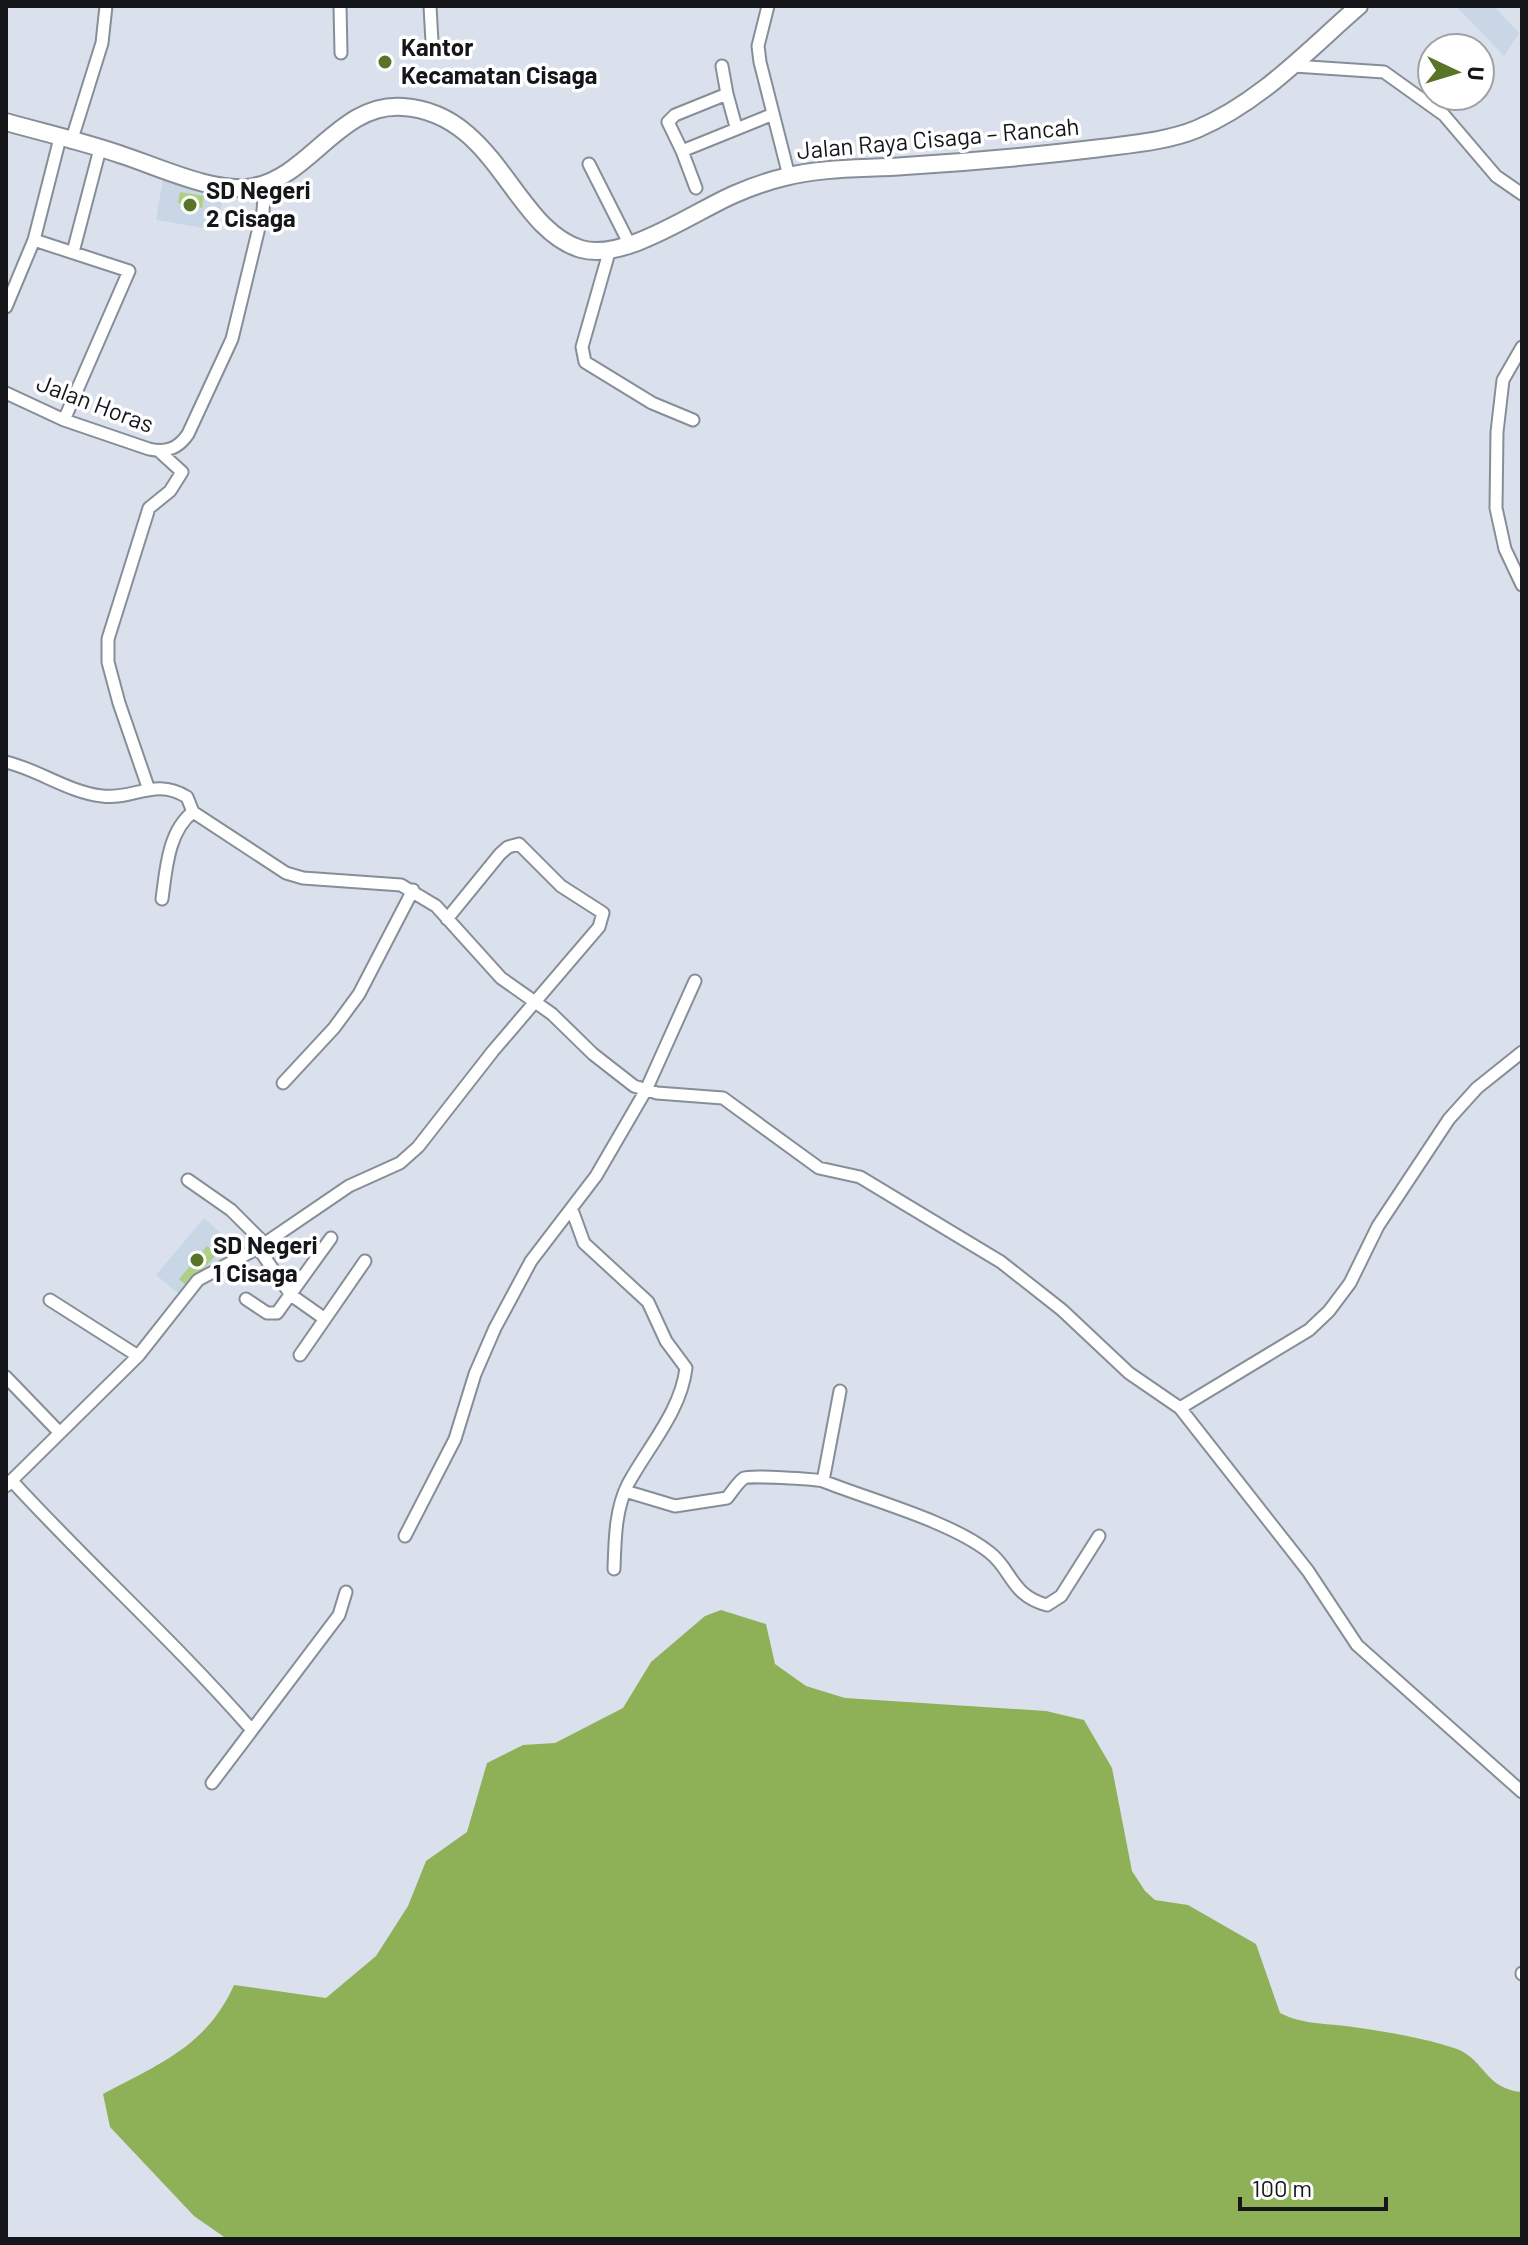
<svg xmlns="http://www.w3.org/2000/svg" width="1528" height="2245" viewBox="0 0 1528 2245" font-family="Barlow,sans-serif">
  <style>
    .built { fill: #c9d6e6 }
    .green { fill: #afcf84 }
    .forest { fill: #8eb158 }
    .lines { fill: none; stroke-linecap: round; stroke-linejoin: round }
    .minor-casing { stroke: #868e97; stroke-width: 15 }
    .secondary-casing { stroke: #868e97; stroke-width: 20 }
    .minor { stroke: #fff; stroke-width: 11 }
    .secondary { stroke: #fff; stroke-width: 16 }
    .poi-dot { fill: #587428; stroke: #fff; stroke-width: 3 }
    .labels { text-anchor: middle; stroke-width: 7; stroke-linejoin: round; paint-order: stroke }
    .poi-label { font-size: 24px; font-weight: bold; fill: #14161a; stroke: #fff; text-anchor: start }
    .street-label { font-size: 24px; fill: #14161a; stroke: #fff }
  </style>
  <rect width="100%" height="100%" fill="#dae1ec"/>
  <path class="built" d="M1456 6H1494L1519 33 1504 56Z
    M164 173 224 191 217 230 156 220Z
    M204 1218 231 1242 226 1247 235 1255 180 1295 156 1275Z"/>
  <path class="green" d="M180 192 204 196 202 208 178 203Z
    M207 1246 217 1254 187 1286 179 1279Z"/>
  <path class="forest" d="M721 1610 766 1624 775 1664 806 1686 845 1698 1046 1711 1084 1720 1112 1768 1132 1871 1145 1891 1155 1900 1188 1905 1256 1944 1280 2013C1304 2025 1327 2023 1353 2027 1387 2032 1425 2038 1457 2049 1485 2060 1485 2089 1522 2092V2239H227L194 2216 110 2127 103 2094C159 2064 207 2046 234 1985L326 1998 376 1956 408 1906 426 1861 467 1832 487 1763 523 1745 555 1743 623 1708 651 1662 705 1616Z"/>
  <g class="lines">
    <g class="minor-casing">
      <path id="minor" d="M340 6 341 53
        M430 6 432 42
        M768 6 758 46 760 62 789 176
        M722 66 727 94
        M1294 66 1384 72 1444 115 1496 176 1522 194
        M736 127 727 94 675 115 668 122 682 151 771 115
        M71 142 102 43 106 6
        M682 151 696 188
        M589 164 629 243
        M34 240 129 271 64 420
        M610 249 582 347 585 362 652 403 693 420
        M73 252 100 149
        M6 307 34 240 60 138
        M1522 347 1503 380 1497 432 1496 508 1505 549 1522 585
        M6 393 64 420 149 449C166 453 178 449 188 434L232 339 263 211 265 184
        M6 762C39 770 68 792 102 796 134 800 155 777 187 797L193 812 286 873 303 878 401 885 436 906 501 978 552 1014 593 1054 634 1086 657 1093 723 1098 819 1168 860 1177 1001 1262 1062 1310 1129 1373 1180 1408 1308 1571 1357 1645 1522 1792
        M148 787 119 703 108 662V639L149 508 170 491 182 472 159 451
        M162 899C166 870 168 831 193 812
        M283 1083 334 1028 359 994 413 890
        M188 1180 231 1210 264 1243
        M572 1210 584 1243 648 1302 666 1341 686 1368C681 1411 648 1447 628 1484 615 1510 615 1540 614 1569
        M258 1248 291 1295 325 1319
        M246 1299 267 1313H277L331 1238
        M50 1300 138 1356
        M300 1355 365 1261
        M6 1377 58 1431
        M1180 1408 1309 1330 1329 1311 1350 1283 1378 1226 1449 1119 1477 1088 1522 1052
        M12 1481C90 1566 175 1642 251 1729
        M823 1481C870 1500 950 1521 989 1552 1012 1569 1010 1595 1047 1605L1061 1596 1099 1536
        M6 1486 138 1356 198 1280 258 1248 349 1186 400 1163 418 1147 493 1051 599 927 603 913 561 886 519 844 508 847 500 854 447 919
        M625 1491 675 1506 727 1498C732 1492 737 1483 744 1478 749 1475 813 1479 823 1481L840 1391
        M405 1536 455 1439 475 1374 495 1328 531 1261 596 1176 646 1090 695 981
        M212 1783 339 1615 346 1592
        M1522 1974V1973"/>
    </g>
    <g class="secondary-casing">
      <path id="secondary" d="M6 122C45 133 85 142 122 155 159 167 215 194 253 187 310 177 340 102 403 107 497 113 513 229 581 249 624 262 695 211 735 194 751 187 768 181 785 177 823 167 866 169 905 166 971 162 1036 156 1101 148 1132 144 1168 141 1197 129 1261 102 1308 50 1359 6"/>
    </g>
    <use href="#minor" class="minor"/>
    <use href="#secondary" class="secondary"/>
  </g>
  <g class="poi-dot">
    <circle cx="385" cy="62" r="8"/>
    <circle cx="190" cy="205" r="8"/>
    <circle cx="197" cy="1260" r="8"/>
  </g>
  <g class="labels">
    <g class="poi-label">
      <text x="401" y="56">Kantor<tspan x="401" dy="28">Kecamatan Cisaga</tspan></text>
      <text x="206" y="199">SD Negeri<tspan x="206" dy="28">2 Cisaga</tspan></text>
      <text x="213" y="1254">SD Negeri<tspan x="213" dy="28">1 Cisaga</tspan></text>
    </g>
    <g class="street-label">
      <text transform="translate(938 139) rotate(-5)" y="8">Jalan Raya Cisaga – Rancah</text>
      <text transform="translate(95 404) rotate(21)" y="8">Jalan Horas</text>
    </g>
  </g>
  <rect width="1528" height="2245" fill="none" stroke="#14161a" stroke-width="16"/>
  <g transform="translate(1456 72) rotate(94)"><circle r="38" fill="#ffffff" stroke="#a1a2a3" stroke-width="2"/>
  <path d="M0-6L14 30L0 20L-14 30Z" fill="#587428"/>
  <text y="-12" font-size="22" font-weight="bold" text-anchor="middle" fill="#14161a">U</text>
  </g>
  <path d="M1240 2197v12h146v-12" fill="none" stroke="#14161a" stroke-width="4"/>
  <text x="1252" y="2197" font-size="24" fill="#14161a" stroke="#ffffff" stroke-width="6" paint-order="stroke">100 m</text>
</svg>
